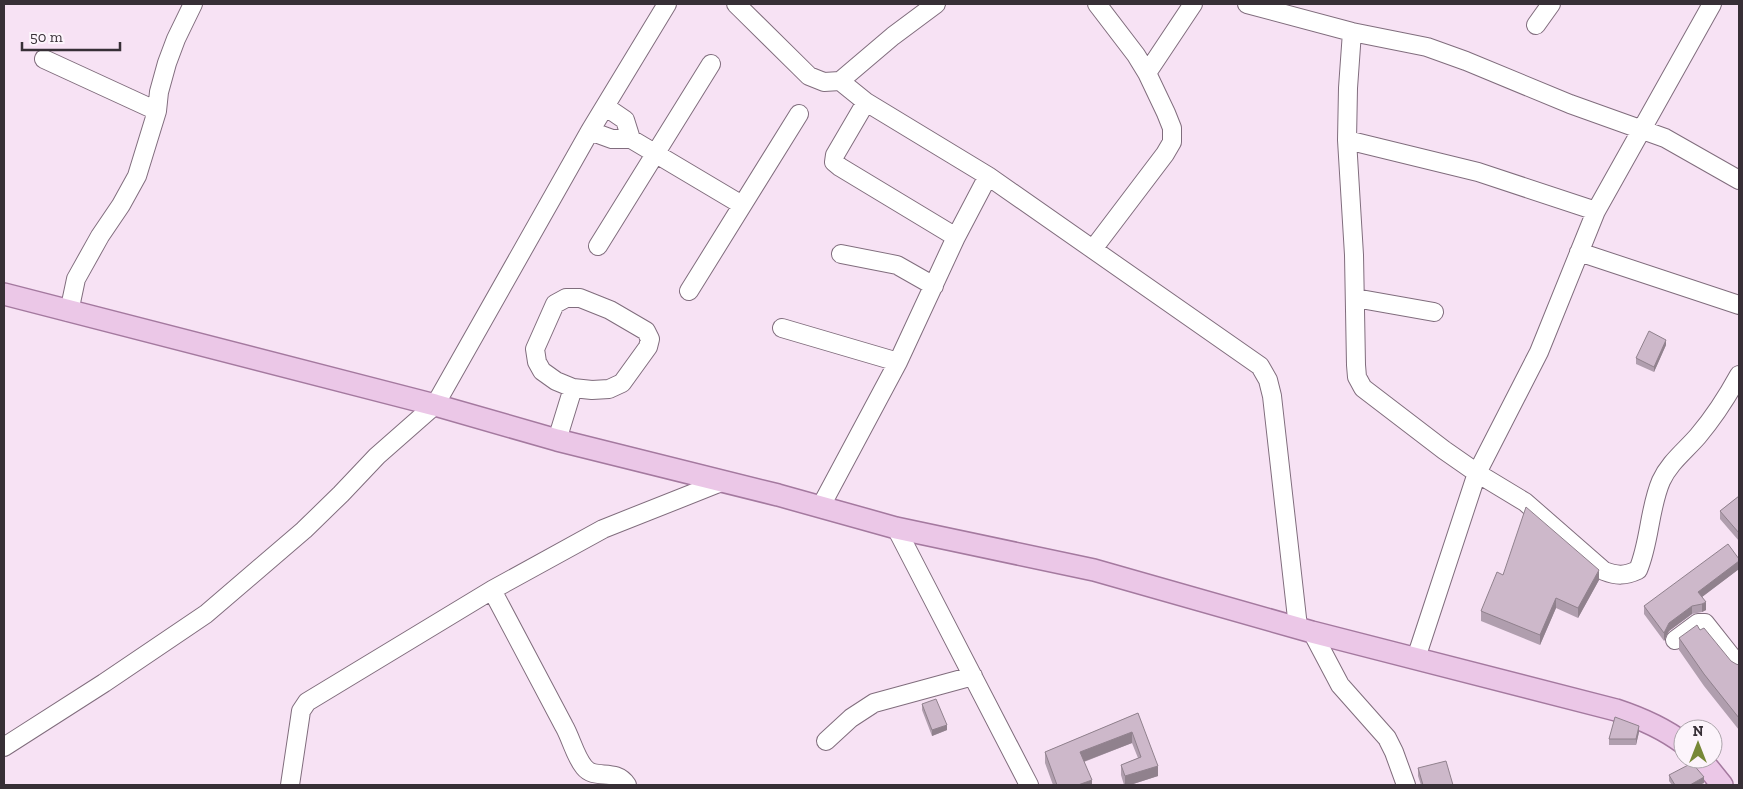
<svg xmlns="http://www.w3.org/2000/svg" width="1743" height="789" viewBox="0 0 1743 789" font-family="'Zilla Slab',serif">
  <style>
    .lines { fill: none; stroke-linecap: round; stroke-linejoin: round }
    .minor-casing { stroke: #806d7d; stroke-width: 20 }
    .major-casing { stroke: #a4799f; stroke-width: 24 }
    .minor { stroke: #fff; stroke-width: 18 }
    .major { stroke: #ebc7e7; stroke-width: 21 }
    .wall { fill: #b09eae }
    .shaded-wall { fill: #90818d }
    .building { fill: #cdb8ca; stroke: #90818d }
  </style>
  <rect width="100%" height="100%" fill="#f7e2f4"/>
  <g class="lines">
    <g class="minor-casing">
      <path id="minor" d="M736 4 809 76 824 82 840 81 893 36 936 4
        M1247 4 1352 32 1427 47 1466 61 1570 104 1665 138 1739 180
        M1536 25 1551 4
        M1352 32 1348 88 1347 140 1354 255 1356 365 1357 377 1363 388 1444 450 1477 473 1525 502 1604 571C1617 576 1625 576 1638 570 1650 542 1649 509 1661 481 1669 463 1685 451 1698 436 1714 417 1727 397 1739 375
        M44 59 157 111
        M1147 73 1193 4
        M840 81 866 102 988 176 1260 366 1268 380 1272 396 1298 627
        M866 102 835 155 834 162 840 167 956 237
        M606 107 625 120 631 139
        M590 131 612 139H631L742 205
        M1347 140 1478 172 1596 211
        M598 246 711 64
        M1093 249 1165 154 1172 142V128L1166 113 1147 73 1136 55 1097 4
        M1579 252 1739 305
        M841 254 897 265 934 286
        M689 291 799 114
        M566 298H580L610 310 646 331 650 339 648 347 622 383 609 389 592 390 573 388 556 381 542 371 537 362 535 349 555 304Z
        M1355 298 1434 312
        M69 312 76 279 100 236 121 205 137 176 157 111 159 92 167 63 176 39 193 4
        M782 328 898 362
        M557 440 573 388
        M821 506 898 362 956 237 988 176
        M896 528 1029 785
        M492 590C516 635 540 680 564 726 571 738 575 756 584 767 595 781 615 767 627 785
        M1312 632 1340 685 1387 738 1394 752 1406 785
        M1675 640 1698 623H1705L1739 666
        M1416 658 1477 473 1539 352 1596 211 1712 4
        M826 741 851 718 874 703 973 676
        M4 747 104 683 206 614 304 530 341 494 377 456 435 405 590 131 667 4
        M290 785 300 718 301 711 307 702 492 590 603 529 724 481"/>
    </g>
    <g class="major-casing">
      <path id="major" d="M4 294 435 405 557 440 778 495 896 528 1094 570 1312 632 1616 710C1640 718 1662 727 1683 743
        M1701 759 1722 785"/>
    </g>
    <use href="#minor" class="minor"/>
    <use href="#major" class="major"/>
  </g>
  <path class="wall" d="M1666 345 1654 372 1636 364V358Z
    M1739 496V541L1720 519V511Z
    M1739 559V569L1702 597 1706 610 1702 612 1692 614 1669 631 1664 641 1644 614V606Z
    M1503 575 1599 580 1578 618 1556 608 1540 645 1481 621V611Z
    M1700 630 1731 661 1736 664 1739 665V730L1704 686 1679 650V638Z
    M922 704 947 730 932 736 922 710Z
    M1138 713 1158 776 1130 785H1124L1121 775V765L1138 758 1132 743 1084 762 1092 785H1053L1045 763V752Z
    M1639 732 1636 745H1609V739Z
    M1418 768 1453 785H1421L1418 776Z
    M1669 775 1704 783 1699 785H1672L1669 781Z"/>
  <path class="shaded-wall" d="M1666 340V345L1654 372V367Z
    M1739 561V569L1698 600V592Z
    M1599 570V580L1578 618V608Z
    M1556 598V608L1540 645V635Z
    M1706 602V610L1702 612V604Z
    M1692 606V614L1669 631 1664 641V633L1669 623Z
    M947 725V730L932 736V730Z
    M1639 726V732L1636 745V739Z
    M1132 732V743L1080 763V752Z
    M1158 766V776L1130 785H1125V776Z
    M1704 777V783L1699 785H1690Z
    M1092 780V785H1078Z"/>
  <path class="building" d="M1649 331 1666 340 1654 367 1636 358Z
    M1739 496V533L1720 511Z
    M1526 507 1599 570 1578 608 1556 598 1540 635 1481 611 1497 572 1503 575Z
    M1728 544 1739 559V561L1698 592 1706 602 1702 604 1692 606 1669 623 1664 633 1644 606Z
    M1697 625 1700 630 1704 628 1731 661 1736 664 1739 665V718L1704 674 1679 638Z
    M936 699 947 725 932 730 922 704Z
    M1138 713 1158 766 1125 776 1121 765 1141 757 1132 732 1080 752 1092 780 1078 785H1057L1045 752Z
    M1615 717 1639 726 1636 739H1609Z
    M1446 761 1453 785H1423L1418 768Z
    M1692 763 1704 777 1690 785H1675L1669 775Z"/>
  <rect width="1743" height="789" fill="none" stroke="#372f36" stroke-width="10"/>
  <g transform="translate(1698 744)"><circle r="24" fill="#fcf4fb" stroke="#ada5ac"/>
  <path d="M0-4L9 19L0 12L-9 19Z" fill="#778837"/>
  <text y="-8" font-size="14" font-weight="bold" text-anchor="middle" fill="#372f36">N</text>
  </g>
  <path d="M22 42v8h98v-8" fill="none" stroke="#372f36" stroke-width="2.5"/>
  <text x="30" y="42" font-size="15" fill="#372f36" stroke="#fcf4fb" stroke-width="4" paint-order="stroke">50 m</text>
</svg>
